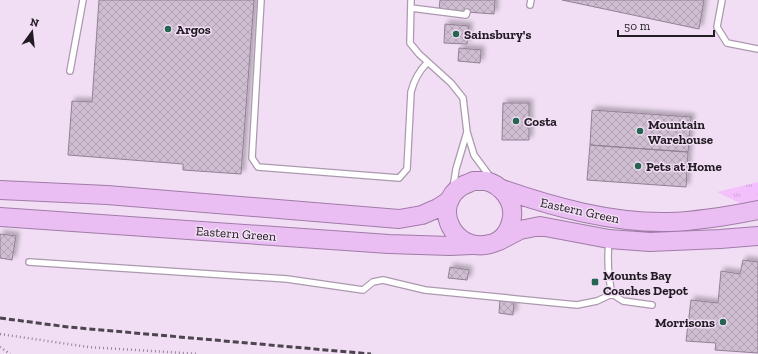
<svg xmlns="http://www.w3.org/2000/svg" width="758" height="354" viewBox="0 0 758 354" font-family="'Zilla Slab',serif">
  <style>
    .grass { fill: url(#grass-tufts) }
    .building { fill: url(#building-cross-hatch); stroke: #928196; filter: url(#shadow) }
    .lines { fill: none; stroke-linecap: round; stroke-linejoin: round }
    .service-casing { stroke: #ab99ae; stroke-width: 8 }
    .trunk-casing { stroke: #a17ba8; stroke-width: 20 }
    .path { stroke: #928594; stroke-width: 2.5; stroke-dasharray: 1 3; stroke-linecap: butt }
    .service { stroke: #fff; stroke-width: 5.5 }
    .trunk { stroke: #eabef3; stroke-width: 18 }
    .rail { stroke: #4e444f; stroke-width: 3; stroke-dasharray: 6 3; stroke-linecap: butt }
    .poi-dot { fill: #246451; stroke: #f1def4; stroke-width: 1.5 }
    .labels { text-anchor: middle; stroke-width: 3; stroke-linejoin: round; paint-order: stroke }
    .poi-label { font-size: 13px; font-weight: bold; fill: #221b23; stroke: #f1def4; text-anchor: start }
    .street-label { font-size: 13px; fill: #221b23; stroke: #f1def4 }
  </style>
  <defs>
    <pattern id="grass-tufts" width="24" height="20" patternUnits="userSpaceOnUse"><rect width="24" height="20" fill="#f3c0fd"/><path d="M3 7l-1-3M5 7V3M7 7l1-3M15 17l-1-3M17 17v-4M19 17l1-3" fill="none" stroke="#d0a4d9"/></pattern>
    <pattern id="building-cross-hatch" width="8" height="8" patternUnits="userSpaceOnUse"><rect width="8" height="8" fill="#cfbdd2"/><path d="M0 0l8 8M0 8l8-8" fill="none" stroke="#b1a2b4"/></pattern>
    <filter id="shadow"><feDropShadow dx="3.5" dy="-3.5" stdDeviation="2" flood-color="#0004"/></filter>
  </defs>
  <rect width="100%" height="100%" fill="#f1def4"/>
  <path class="grass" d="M758 182V212L717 192Z"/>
  <path class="building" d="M99 0H254L241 174 183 170V164L68 155 72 101 92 102Z
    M440 0H495L494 14 439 10Z
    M562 0H704L699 29Z
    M445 24 469 26 467 44 444 43Z
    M459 48 481 50 480 63 458 61Z
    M503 103H529V140H502Z
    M592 110 691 117 688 152 590 145Z
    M590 145 688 152 686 187 587 180Z
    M0 234 16 236 12 260 0 258Z
    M743 260 758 262V353L715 350 716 343 686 341 691 300 718 303 721 271 740 274Z
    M450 267 469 270 467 280 448 278Z
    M500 300 514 302 513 315 499 313Z"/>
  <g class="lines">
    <g class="service-casing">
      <path id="service" d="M261 0 252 158 258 167 399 178 407 169 411 92C414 80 418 72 427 63
        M411 0 410 43 419 54 451 83 463 98 467 132 474 155 491 178
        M722 0 717 27 727 43 758 49
        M530 5 531 0
        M411 8 466 15 467 12
        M70 71 83 0
        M453 188 456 169 467 132
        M609 241C607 260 608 276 612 294L623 301 652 305
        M29 262 287 279 363 290 373 282 383 280 425 290 577 305 597 301 612 294"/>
    </g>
    <g class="trunk-casing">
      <path id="trunk" d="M473 181C477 181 482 181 486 181 502 185 514 201 512 217 510 230 503 241 490 244 454 254 430 206 462 186 466 184 470 183 473 181Z
        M499 188C553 207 611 223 668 222 699 221 728 216 758 210
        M0 190 107 195 399 219 422 215 438 208 450 200
        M0 217 389 244 450 246 472 245
        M499 241 520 230 540 226 609 239 650 242 720 239 758 236"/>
    </g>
    <path class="path" d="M0 334 88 347 198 354
      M0 347 10 354"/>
    <use href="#service" class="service"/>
    <use href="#trunk" class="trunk"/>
    <path class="rail" d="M0 318 68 327 371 354"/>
  </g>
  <g class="poi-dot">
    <circle cx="168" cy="29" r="4"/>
    <circle cx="456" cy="34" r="4"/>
    <circle cx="516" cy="121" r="4"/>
    <circle cx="640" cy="131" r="4"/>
    <circle cx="638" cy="166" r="4"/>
    <rect x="591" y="278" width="8" height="8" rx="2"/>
    <circle cx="723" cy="322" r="4"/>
  </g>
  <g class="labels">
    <g class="poi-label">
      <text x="176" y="34">Argos</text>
      <text x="464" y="39">Sainsbury's</text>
      <text x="524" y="126">Costa</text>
      <text x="648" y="129">Mountain<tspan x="648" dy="15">Warehouse</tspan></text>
      <text x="646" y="171">Pets at Home</text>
      <text x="603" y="280">Mounts Bay<tspan x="603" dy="15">Coaches Depot</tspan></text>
      <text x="715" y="327" text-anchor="end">Morrisons</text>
    </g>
    <g class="street-label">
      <text transform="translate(580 210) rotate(12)" y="5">Eastern Green</text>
      <text transform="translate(236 233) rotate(4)" y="5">Eastern Green</text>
    </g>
  </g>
  <g transform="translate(32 32) rotate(15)" stroke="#f1def4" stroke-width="3" paint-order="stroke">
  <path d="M0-3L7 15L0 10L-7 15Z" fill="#221b23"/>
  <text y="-6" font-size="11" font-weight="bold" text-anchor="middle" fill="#221b23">N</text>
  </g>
  <path d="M618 30v6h96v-6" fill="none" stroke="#221b23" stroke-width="2"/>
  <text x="624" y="30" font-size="12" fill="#221b23" stroke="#f1def4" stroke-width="3" paint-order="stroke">50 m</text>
</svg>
